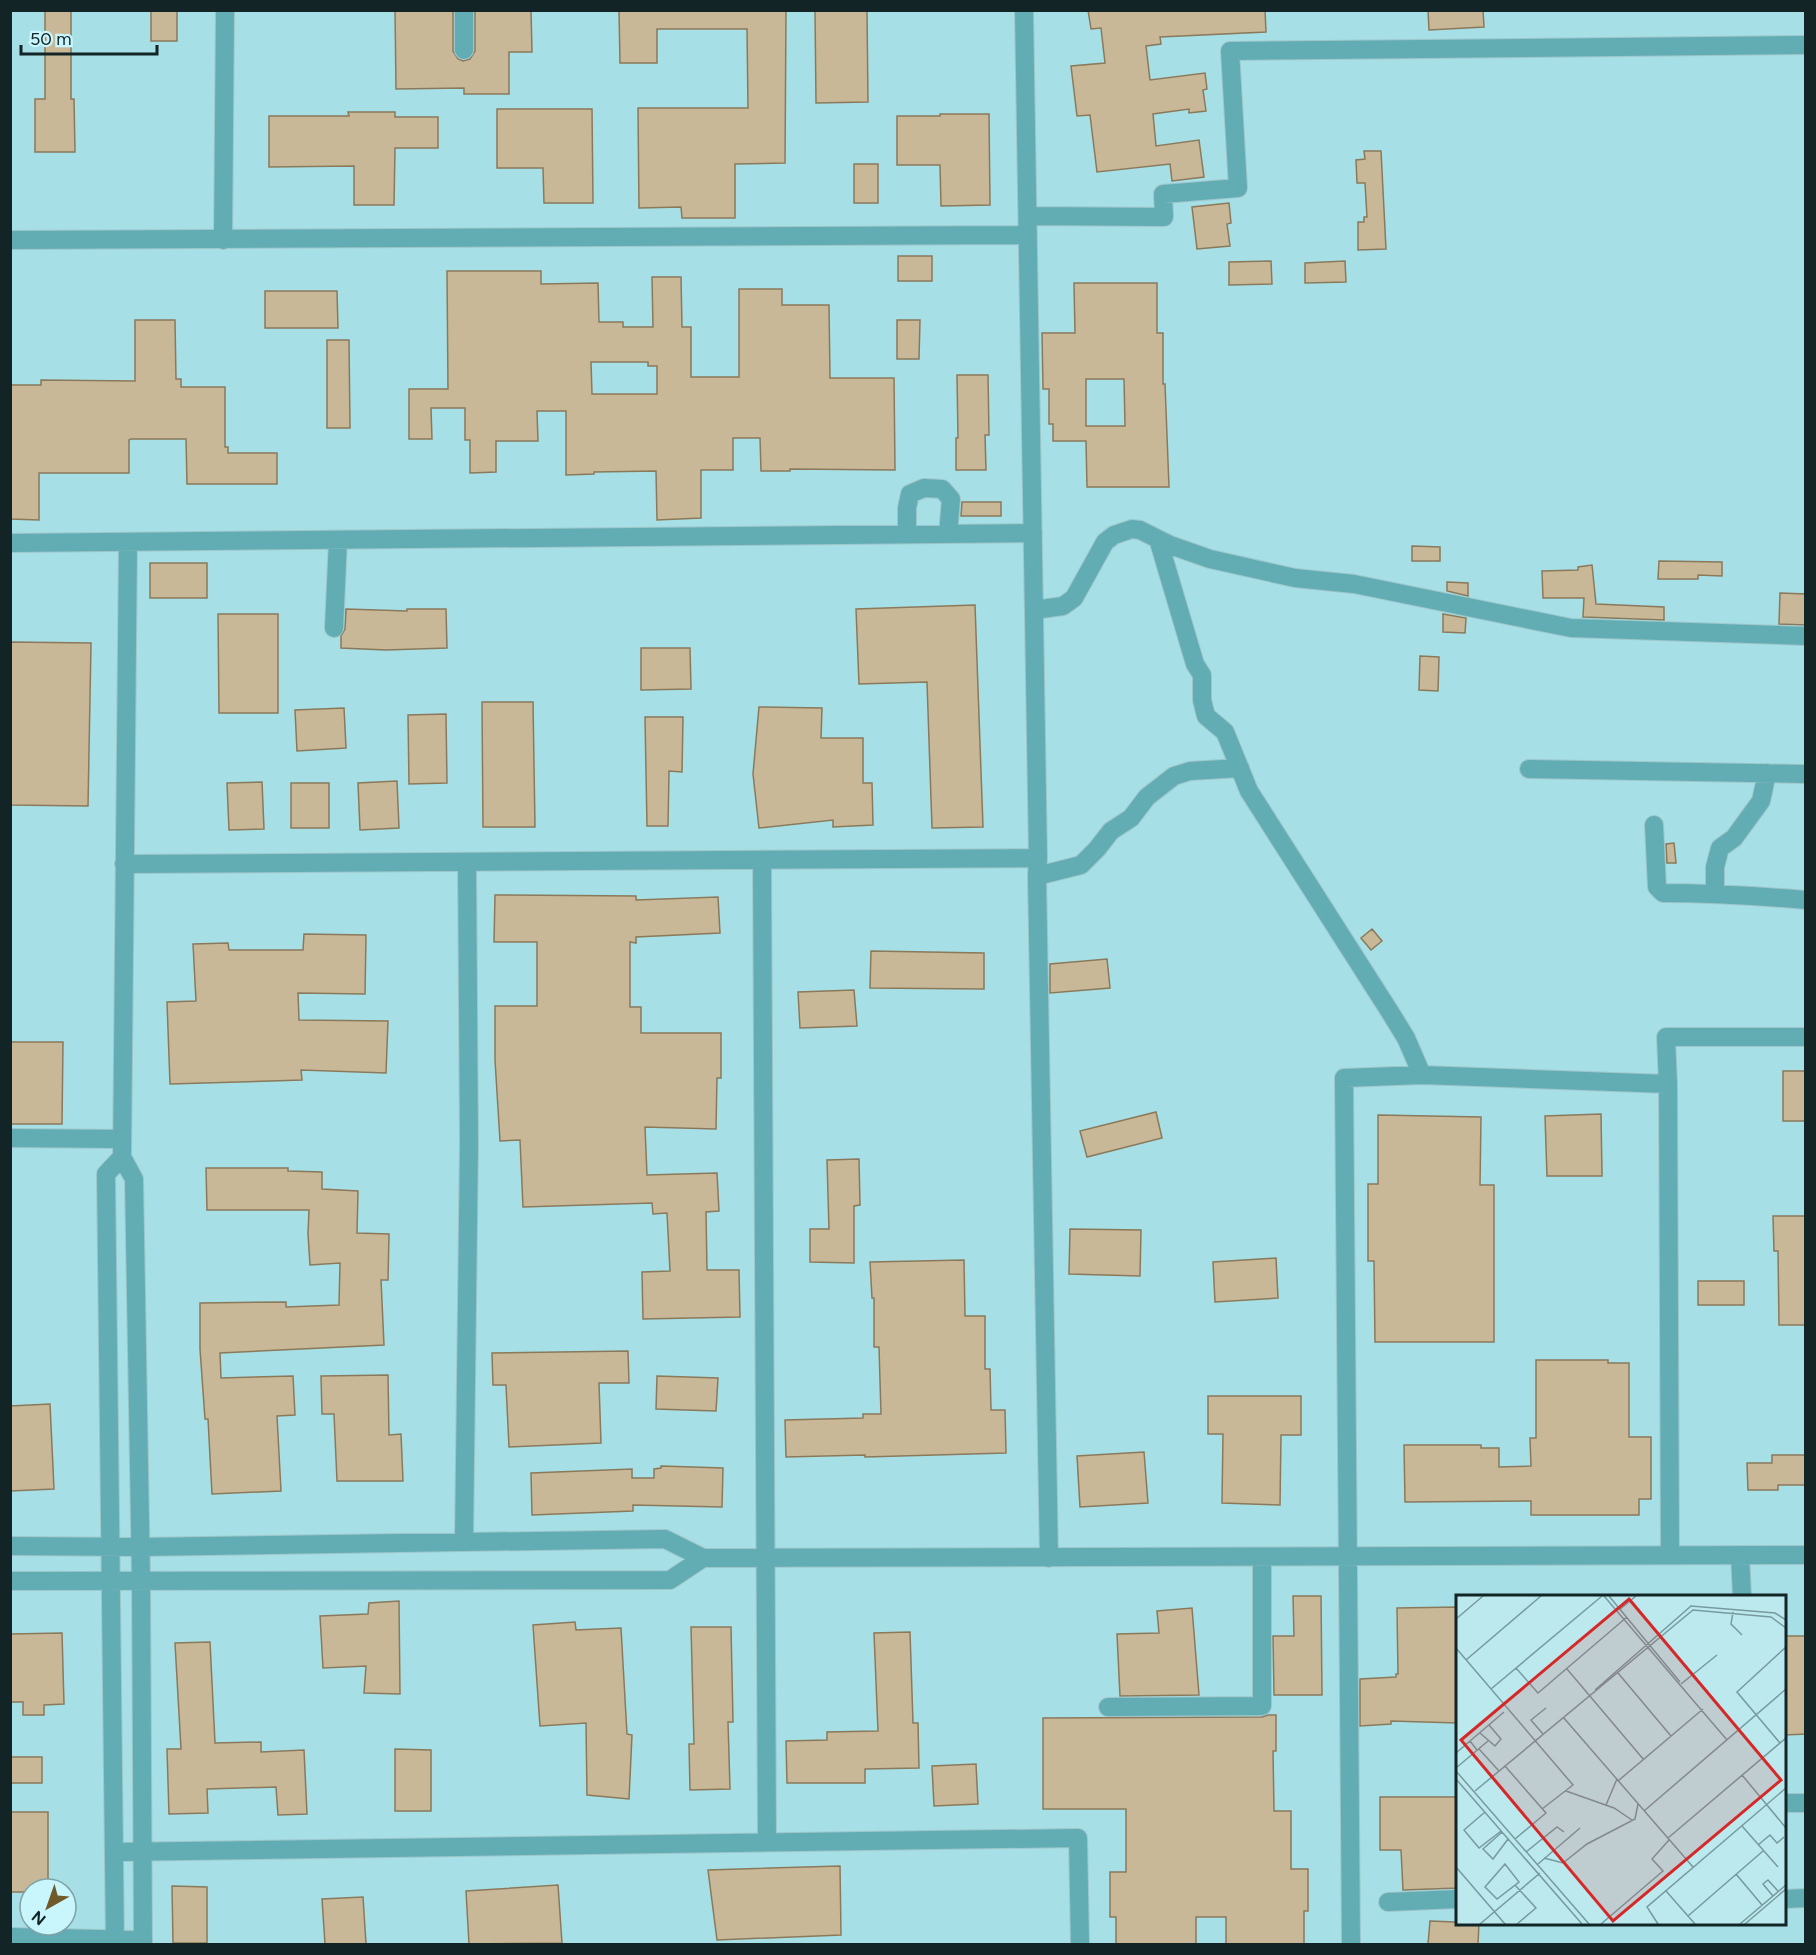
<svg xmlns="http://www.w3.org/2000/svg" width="1816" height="1955" viewBox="0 0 1816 1955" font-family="Figtree,sans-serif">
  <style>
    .built { fill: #a6dfe5; fill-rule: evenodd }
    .building { fill: #c8b897; stroke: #8a7a5b; stroke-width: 1.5; fill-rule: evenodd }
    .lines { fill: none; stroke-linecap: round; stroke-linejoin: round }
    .minor-casing { stroke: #9dc6ca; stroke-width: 20 }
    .minor { stroke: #62acb4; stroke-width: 18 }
    .inset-road { fill: none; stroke: #779a9e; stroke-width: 1.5 }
    .view { fill: #d62828; fill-opacity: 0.15; stroke: #d62828; stroke-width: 3 }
    .inset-edge { fill: none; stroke: #122426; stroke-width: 3 }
  </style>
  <rect width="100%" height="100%" fill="#bbe9ee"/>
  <path class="built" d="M11 11H1805V1944H11ZM1458 1596H1784V1924H1458ZM30 1889H66V1925H30Z"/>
  <path class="building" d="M45 10H71V99H74L75 152H35V99H45Z
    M151 10H177V41H151Z
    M395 10H453V51L458 59 463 61 470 59 475 51V10H531L532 52H509V94H464V88L396 89Z
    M619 10H786L785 163 735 164V218H682L681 207 639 208 638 108H748L747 29H657V63H620Z
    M815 10H867L868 102 816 103Z
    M1088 10H1265L1266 32 1160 37 1161 44 1146 46 1150 80 1205 73 1207 89 1203 90 1206 111 1189 113V109L1153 114 1156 146 1199 140 1204 177 1172 181 1170 164 1097 172 1090 115 1077 116 1071 66 1105 63 1101 28 1091 29Z
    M1428 10H1483L1484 27 1429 30Z
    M497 109H592L593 203H544L543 168H497Z
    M348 112H395V117H438V148H395L394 205H354V166L269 167V116H349Z
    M940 114H989L990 205 941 206 940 165H897V116H940Z
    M1364 151H1381L1386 249 1358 250V222H1364V217H1367L1365 183H1357L1356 160 1365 159Z
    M854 164H878V203H854Z
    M1229 203 1231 223 1227 224 1230 246 1197 249 1192 207Z
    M898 256H932V281H898Z
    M1271 261 1272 284 1229 285V262Z
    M1345 261 1346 282 1305 283V263Z
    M447 271H541V284L598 283 599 322H623V327H653L652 277H681L682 327H691V377H739V289H782V305H829L830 378H894L895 470 790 469V471H761L760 438H733V470H701V518L657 520 656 471 594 472V474L566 475V411H537L538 441H496V472L470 473V440H465V408H431L432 439H409V389H448ZM591 362H648V366H657V394H592Z
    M1074 283H1157V333H1163V384H1165L1169 487H1087L1086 441H1053V424H1049V389H1043L1042 333H1075ZM1086 379H1124L1125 426H1086Z
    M265 291H337L338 328H265Z
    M135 320H175L176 379H181V387H225V447H228V453H277V484H187L186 439H131L129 440V473H39V520L10 519V385H41V380L135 381Z
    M897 320H920L919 359H897Z
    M327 340H349L350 428H327Z
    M957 375H988L989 435H985L986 470H956V438H958Z
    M962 502H1001V516H961Z
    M1412 546 1440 547V561H1412Z
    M1659 561 1722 562V576L1698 575V579H1658Z
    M150 563H207V598H150Z
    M1592 565 1596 604 1664 607V620L1583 617 1584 598H1543L1542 571 1578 570V567Z
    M1447 582 1468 583V596L1447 591Z
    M1780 593 1806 594V625L1779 624Z
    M975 605 983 827 932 828 927 682 859 684 856 609Z
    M346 609 407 611V609H446L447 648 386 650 341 648V636L345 629Z
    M218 614H278V713H219Z
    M1443 614 1466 618 1465 633 1443 632Z
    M10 642 91 643 88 806 10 805Z
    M641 648H690L691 689 641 690Z
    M1420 656 1439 657 1438 691 1419 690Z
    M482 702H533L535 827H483Z
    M759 707 822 708 821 738H863V783H872L873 825 833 827V820L759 828 753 774Z
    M344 708 346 748 297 751 295 710Z
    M446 714 447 783 409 784 408 715Z
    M645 717H683L682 772 669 771 668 826H647Z
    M397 781 399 828 360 830 358 783Z
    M262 782 264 829 229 830 227 783Z
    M291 783H329V828H291Z
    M1674 843 1676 863H1667L1666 844Z
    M495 895 636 896V900L718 897 720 933 636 937V943L630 942V1007H641V1033H721V1078H717L716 1129 645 1127 647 1175 717 1173 719 1211 706 1212 707 1270H739L740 1317 643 1319 642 1272 670 1271 667 1213 653 1214 652 1203 523 1207 520 1140 500 1141 495 1060V1006H537V942H494Z
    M1372 929 1382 941 1371 950 1361 938Z
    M304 934 366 935 365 994 298 993 299 1020 388 1021 386 1073 301 1070 302 1080 170 1084 167 1002 196 1001 193 944 228 943 229 950H303Z
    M871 951 984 953V989L870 988Z
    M1107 959 1110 988 1050 993V964Z
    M854 990 857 1026 800 1028 798 992Z
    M10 1042H63L62 1124H10Z
    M1783 1071H1806V1121H1783Z
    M1156 1112 1162 1138 1087 1157 1080 1131Z
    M1601 1114 1602 1176H1547L1545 1116Z
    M1378 1115 1481 1117 1480 1185H1494V1342H1375L1374 1261H1368V1184H1378Z
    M859 1159 860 1205 854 1206V1263L810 1262V1229H829L827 1160Z
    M206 1168H288V1171L322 1172V1189L358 1191 357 1233 389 1234 388 1280H381L384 1345 220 1353 221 1378 293 1376 295 1415 277 1416 281 1491 212 1494 208 1419H205L200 1349V1303L286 1302V1307L339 1305 340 1263 310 1265 308 1234 309 1210H207Z
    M1773 1216H1805L1806 1325H1779L1778 1251H1774Z
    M1070 1229 1141 1230 1140 1276 1069 1274Z
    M1276 1258 1278 1298 1215 1302 1213 1262Z
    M964 1260 965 1316H985V1369H990L991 1410H1005L1006 1453 865 1457V1455L786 1457 785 1420 863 1418V1414H881L879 1347H874V1298H872L870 1262Z
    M1698 1281H1744V1305H1698Z
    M628 1351 629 1383H599L601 1443 509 1447 506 1385H493L492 1353Z
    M1536 1360H1608V1363H1629V1437H1651V1499H1639V1515H1531V1501L1405 1502 1404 1445H1481V1448H1499V1467L1531 1466 1530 1438H1536Z
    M388 1375 389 1435 401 1434 403 1481H337L334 1414H322L321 1376Z
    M657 1376 718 1378 716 1411 656 1409Z
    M1208 1396H1301V1435H1281L1280 1505 1222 1503 1223 1434H1208Z
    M50 1404 54 1489 10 1491V1406Z
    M1144 1452 1148 1503 1080 1507 1077 1456Z
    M1772 1455H1806V1485H1778V1490H1748L1747 1463H1772Z
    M661 1466 723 1468 722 1507 633 1505V1511L532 1515 531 1473 632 1469V1478H654V1469L661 1468Z
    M1293 1596H1321L1322 1695H1274L1273 1636H1294Z
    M399 1601 400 1694 364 1693 366 1666 323 1668 320 1616 368 1614 369 1603Z
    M1458 1607V1723L1391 1721V1724L1360 1726V1679L1396 1677V1674H1398L1397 1608Z
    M1192 1608 1199 1695 1120 1696 1117 1634 1159 1633 1157 1611Z
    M575 1622 576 1630 621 1628 627 1734 632 1735 629 1799 587 1795 586 1723 540 1726 533 1625Z
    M691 1627H731L733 1722H728L730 1789 690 1790 689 1744H694Z
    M910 1632 913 1723H918L919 1768 865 1769V1783H787L786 1741 827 1740V1732L878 1731 874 1633Z
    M62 1633 64 1704 44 1705V1715H23V1702H10V1634Z
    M1785 1636H1806V1734L1785 1735Z
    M210 1642 215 1743 261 1742V1752L304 1750 307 1814 278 1815 276 1787 207 1789 208 1813 169 1814 167 1749H181L175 1643Z
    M1268 1715H1276V1751H1273L1274 1811H1291V1869H1308V1911H1304V1944H1226V1917H1196V1944H1116V1917H1110V1872H1126V1809H1043V1718L1262 1717Z
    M395 1749 431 1750V1811H395Z
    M10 1757H42V1783H10Z
    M976 1764 978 1804 934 1806 932 1766Z
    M1380 1797H1458V1888L1403 1890 1401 1850H1380Z
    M10 1812H48V1880H41V1889H30V1892H10Z
    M840 1866 841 1935 717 1940 708 1870Z
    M558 1885 562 1943 469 1944 466 1891Z
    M172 1886 207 1887V1943H173Z
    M363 1897 366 1944H325L322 1899Z
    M1430 1921 1479 1923 1478 1944H1428Z"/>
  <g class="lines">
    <g class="minor-casing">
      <path id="minor" d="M1024 10 1038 858 1037 876 1049 1558
        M464 50V10
        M1028 216 1164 217 1163 194 1238 188 1230 51 1806 45
        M10 240 1028 235
        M223 240 225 10
        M907 534V508L910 494 924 488 942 489 951 499 948 534
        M1158 539 1195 664 1202 675V700L1206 716 1225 732 1249 791 1390 1012 1406 1038 1422 1075
        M128 542 122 1157 134 1179 141 1580 143 1944
        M10 543 1033 533
        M1034 610 1063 606 1074 598 1105 542 1114 535 1132 529 1140 530 1170 545 1210 559 1295 578 1354 584 1571 628 1806 636
        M334 628 338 540
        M1529 769 1806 774
        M1654 825 1657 887 1663 893C1711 893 1758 896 1806 900
        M762 860 767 1842
        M124 864 1038 858
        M1037 876 1081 865 1097 849 1111 831 1131 818 1147 797 1174 776 1190 771 1240 768
        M1715 893V867L1720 848 1734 838 1761 801 1767 773
        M10 1138 122 1139
        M464 1542 469 1143 467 862
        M10 1546 139 1547 665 1539 703 1558 1806 1555
        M1670 1555 1668 1084 1666 1037H1806
        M1740 1555 1742 1596
        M10 1581 670 1580 703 1558
        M1108 1707 1262 1706V1557
        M1784 1803H1806
        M114 1852 1078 1838 1080 1944
        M1784 1899 1806 1898
        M1388 1902 1458 1899
        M10 1937 143 1940
        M115 1944 106 1174 122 1157
        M1351 1944 1344 1078 1422 1075 1668 1084"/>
    </g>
    <use href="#minor" class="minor"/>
  </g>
  <g transform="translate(1456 1595)">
    <rect width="330" height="330" fill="#bbe9ee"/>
    <path class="inset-road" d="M148 1 271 145M153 1 224 87M163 15 180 1M277 17 275 29 286 40M0 24 27 1M0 53 117 190 86 214M10 65 85 1M60 73 82 98 171 22M111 74 188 165M162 78 215 141M225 89 261 60M35 94 146 1M139 95 235 11 319 18 330 25M107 122 237 272M24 138 39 151 45 144 33 130M87 139 75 125 90 113M324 148 281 97 330 52M23 154 43 176M21 155 14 146 48 117M0 158 14 146M49 171 90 218 59 244M0 173 32 146M0 176 133 329M286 180 330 233M0 184 126 329M162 186 247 114M19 196 237 15 315 22 330 33M110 196 158 213 176 225M150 210 161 184M188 216 330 94M29 217 8 235 23 253 45 236M286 231 322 272M46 237 27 254 37 264 52 244M212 243 330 143M302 250 314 240 321 248 328 242M70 257 101 232 108 237M88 263 107 268 131 249 179 224 182 209M49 269 63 287 41 304 29 292ZM82 269 124 233M0 272 49 329M280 279 306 310M59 290 80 313 61 329M210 296 239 329M317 301 307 289 312 285 322 296M232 321 307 256M24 329 84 278M145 329 207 276 196 264 213 245M202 329 191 312 330 193M284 329 330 290M289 329 330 294"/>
    <path class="view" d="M173 4 325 185 157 326 5 145Z"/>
    <rect width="330" height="330" class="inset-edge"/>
  </g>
  <rect width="1816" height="1955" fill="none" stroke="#122426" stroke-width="24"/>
  <g transform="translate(48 1907) rotate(220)"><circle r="28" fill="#c8f6fc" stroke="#7fa2a6" stroke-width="1.5"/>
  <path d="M0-4.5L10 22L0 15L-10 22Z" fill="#705a2a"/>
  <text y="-9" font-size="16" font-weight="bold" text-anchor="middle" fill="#122426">N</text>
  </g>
  <path d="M21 45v9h136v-9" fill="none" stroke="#122426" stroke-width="3"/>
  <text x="30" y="45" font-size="18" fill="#122426" stroke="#c8f6fc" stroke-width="4.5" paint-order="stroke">50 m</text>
</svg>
